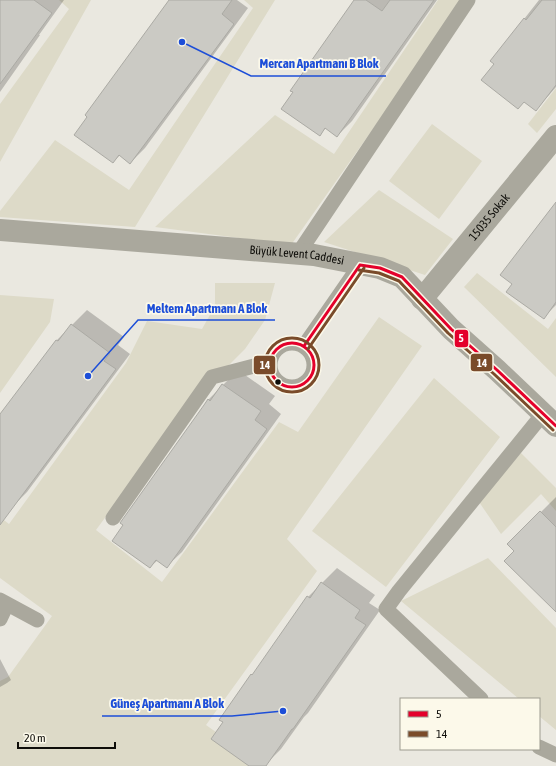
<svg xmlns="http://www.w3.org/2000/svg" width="556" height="766" viewBox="0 0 556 766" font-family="'Asap Condensed',sans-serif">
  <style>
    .green { fill: #dddac8 }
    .shadow { fill: #0003 }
    .building { fill: #cbcac4; stroke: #abaaa4 }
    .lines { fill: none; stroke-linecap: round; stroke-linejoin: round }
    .service { stroke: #aaa89d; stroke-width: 15 }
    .minor { stroke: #aaa89d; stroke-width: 22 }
    .bus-1-casing { stroke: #fcf9ea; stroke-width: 6 }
    .bus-2-casing { stroke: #fcf9ea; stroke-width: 6 }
    .bus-1 { stroke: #e4002b; stroke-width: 3 }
    .bus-2 { stroke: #7a4b2a; stroke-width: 3 }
    .bus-dot { fill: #0e0d09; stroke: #fcf9ea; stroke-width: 1.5 }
    .labels { text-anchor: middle; stroke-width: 3.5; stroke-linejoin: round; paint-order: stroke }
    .street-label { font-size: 12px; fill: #0e0d09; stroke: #fcf9ea }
    .leader { fill: none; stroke: #1d4ed8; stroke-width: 1.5 }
    .callout-dot { fill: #1d4ed8; stroke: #fcf9ea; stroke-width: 1.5 }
    .callout-label { font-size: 13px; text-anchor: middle; font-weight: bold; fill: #1d4ed8; stroke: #fcf9ea; stroke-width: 3.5; stroke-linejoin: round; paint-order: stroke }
    .line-badge { stroke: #fcf9ea; stroke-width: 1.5 }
    .badge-label { font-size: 11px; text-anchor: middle; font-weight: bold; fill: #fff }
  </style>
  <rect width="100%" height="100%" fill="#eae8e0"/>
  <path class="green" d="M59 0H91L0 162V104L69 9Z
    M244 0H275L135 227 0 217V211L55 140 129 190 253 8Z
    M438 0H464L291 245 155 227 275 115 334 154Z
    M556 88V109L537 133 528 124Z
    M432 124 482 161 439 219 389 181Z
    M379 190 453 239 425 275 324 242Z
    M477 273 548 329 556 318V377L464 287Z
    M215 283H275L265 320 245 349 222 372 210 375 96 530 162 582 279 422 298 432 379 317 422 346 287 539 317 571 206 725 261 764 250 766H0V681L8 677 52 616 0 578V517L9 524 126 363 147 321 202 329 215 306Z
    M0 295 54 299 50 322 0 393Z
    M434 378 500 437 386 587 312 531Z
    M521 453 556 488V511L541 494 501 534 479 502Z
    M488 558 556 628V730L539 716V699H519L401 601Z"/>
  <path class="shadow" d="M0 0H64L39 35H40L0 92Z
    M170 0H237L248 8 145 148 130 163 120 155 113 162Z
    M355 0H437L352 121 337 136 326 128 319 135Z
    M539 0H556V87L550 94 536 109 495 64 491 61Z
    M556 202V305L543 318 513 284Z
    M87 310 124 337 118 345 130 354 27 492 12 507 0 501V416L57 340Z
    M238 370 275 396 269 404 281 414 182 552 167 566 158 560 150 567 124 525 122 523 209 399Z
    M556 497V612L515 551 509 544Z
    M337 568 375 595 369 603 380 610 308 713 304 717 281 749 266 764 220 719 252 675 257 670 308 597Z
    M0 659 11 680 7 683 0 687Z"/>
  <path class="building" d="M0 0H34L52 13 0 84Z
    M169 0H232L222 14 234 24 130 164 119 155 113 163 74 135 87 117 85 115Z
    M354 0H366L382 11 390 0H434L337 137 325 128 320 136 281 109 293 92 290 91Z
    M542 0H556V85L536 111 524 102 518 109 481 80 494 64 490 61 524 18 526 20Z
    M556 202V302L544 319 506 292 512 284 500 275Z
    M71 324 110 353 104 361 116 369 0 525V414L56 340 58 341Z
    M222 384 261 411 255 420 267 429 167 568 156 560 150 568 112 541 123 525 120 523 204 405 208 399 210 401Z
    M540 511 556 527V612L504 561 514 551 507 544Z
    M321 582 360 610 355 618 366 625 293 729H292L266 766H249L211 739 223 722 219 720 251 674 252 675 307 596 310 598Z"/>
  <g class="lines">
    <path class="service" d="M298 254 468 0
      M270 365a22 22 0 1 1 44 0a22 22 0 1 1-44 0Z
      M304 346 360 265
      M113 518 212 377 270 362
      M0 600 37 620
      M0 619 7 604
      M481 699 386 609 399 591 543 414
      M539 747 556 755"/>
    <g class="minor">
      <path id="s1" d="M0 230 314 255 380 268 402 277 451 329 497 370 556 426"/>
      <path id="s2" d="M422 299 556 136"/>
    </g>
    <g class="bus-1-casing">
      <path id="bus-1" d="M360 265 380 268 402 277 451 329 497 370 556 426
        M270 365a22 22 0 1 1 44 0a22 22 0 1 1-44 0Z
        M304 346 360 265"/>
    </g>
    <g class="bus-2-casing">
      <path id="bus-2" d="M359 270 379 273 399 281 448 333 494 374 553 430
        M265 365a27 27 0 1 1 54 0a27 27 0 1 1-54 0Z
        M308 349 364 268"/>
    </g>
    <use href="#bus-1" class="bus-1"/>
    <use href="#bus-2" class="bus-2"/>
  </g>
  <circle class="bus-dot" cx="278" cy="382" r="3.5"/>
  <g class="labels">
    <g class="street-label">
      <text dy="4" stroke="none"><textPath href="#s2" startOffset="106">15035 Sokak</textPath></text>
      <text dy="4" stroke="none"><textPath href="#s1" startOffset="298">Büyük Levent Caddesi</textPath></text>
    </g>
  </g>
  <path class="leader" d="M182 42L251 76H386M88 376L138 320H275M283 711L232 716H102"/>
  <g class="callout-dot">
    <circle cx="182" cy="42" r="4"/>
    <circle cx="88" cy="376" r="4"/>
    <circle cx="283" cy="711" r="4"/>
  </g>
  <g class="callout-label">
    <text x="319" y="68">Mercan Apartmanı B Blok</text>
    <text x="207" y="313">Meltem Apartmanı A Blok</text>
    <text x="167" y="708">Güneş Apartmanı A Blok</text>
  </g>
  <g class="line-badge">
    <rect x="454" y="329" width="15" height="19" rx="4" fill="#e4002b"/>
    <rect x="470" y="353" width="23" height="19" rx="4" fill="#7a4b2a"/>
    <rect x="253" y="355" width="23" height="20" rx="4" fill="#7a4b2a"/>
  </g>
  <g class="badge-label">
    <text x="461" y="342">5</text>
    <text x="482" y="367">14</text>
    <text x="265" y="369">14</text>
  </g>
  <rect x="400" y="698" width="140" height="52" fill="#fcf9ea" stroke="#9d9b90"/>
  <rect x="408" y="711" width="20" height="6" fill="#e4002b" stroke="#9d9b90"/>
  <text x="436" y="718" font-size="12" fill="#0e0d09">5</text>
  <rect x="408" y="731" width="20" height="6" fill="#7a4b2a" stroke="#9d9b90"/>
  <text x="436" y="738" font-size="12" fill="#0e0d09">14</text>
  <path d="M18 742v6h97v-6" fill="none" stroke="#0e0d09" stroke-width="2"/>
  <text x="24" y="742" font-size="12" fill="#0e0d09" stroke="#fcf9ea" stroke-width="3" paint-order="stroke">20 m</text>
</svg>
